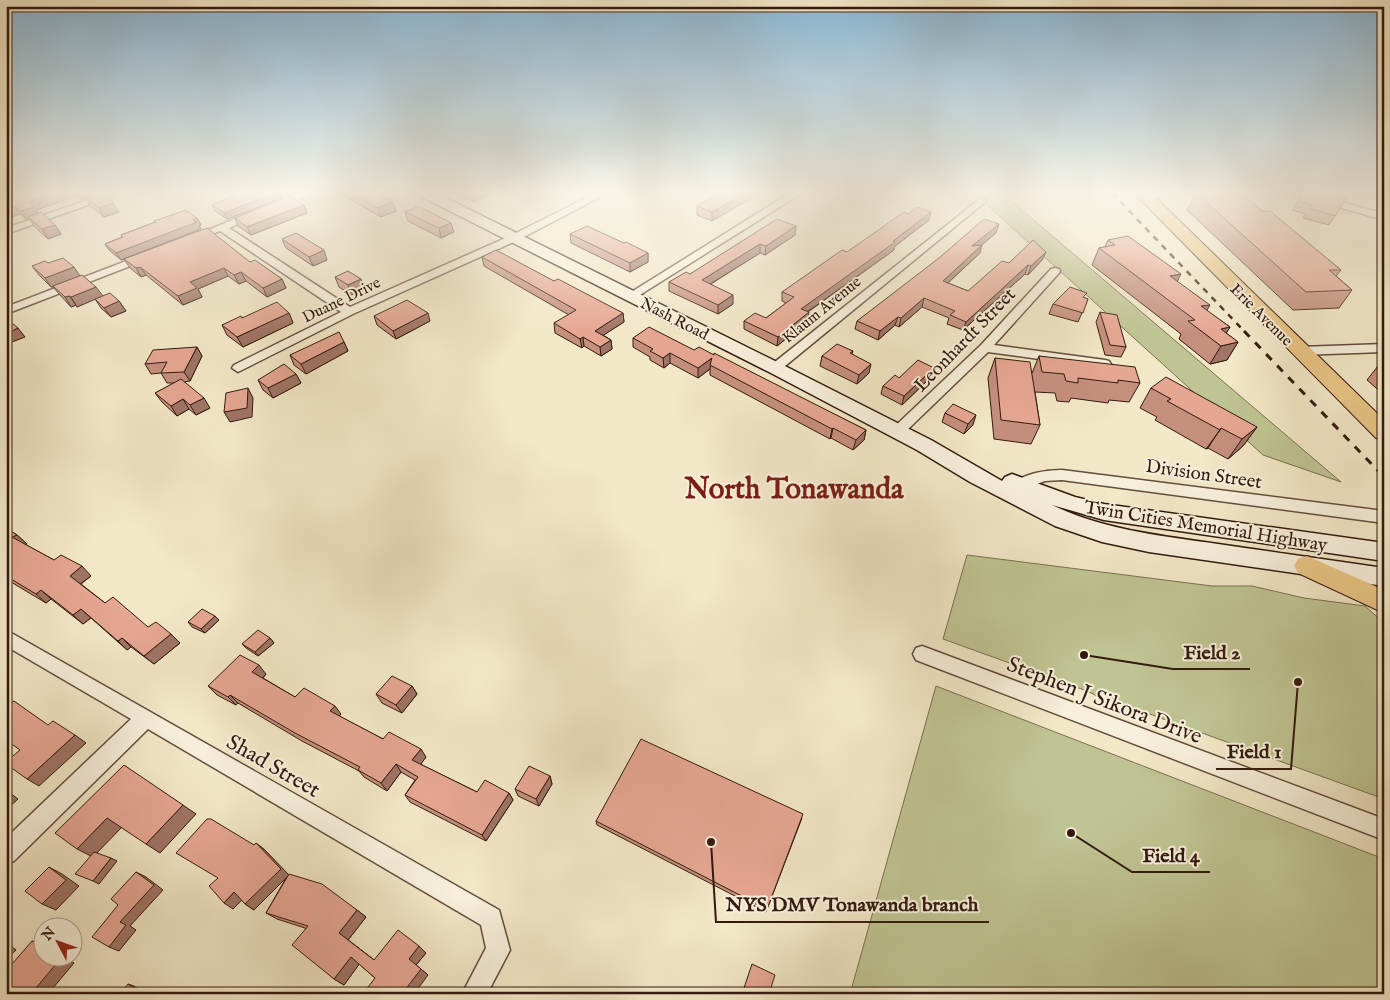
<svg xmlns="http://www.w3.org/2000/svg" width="1390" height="1000" viewBox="0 0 1390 1000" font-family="'IM FELL English',serif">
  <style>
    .green { fill: #bfc492; stroke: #796f50 }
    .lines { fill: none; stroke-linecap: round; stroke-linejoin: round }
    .minor-casing { stroke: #634d3c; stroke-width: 3 }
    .secondary-casing { stroke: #331a0e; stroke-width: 3 }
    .primary-casing { stroke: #331a0e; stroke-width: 2 }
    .minor { fill: #f7efdb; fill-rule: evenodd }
    .secondary { fill: #f7efdb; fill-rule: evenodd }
    .primary { fill: #e9c484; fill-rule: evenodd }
    .rail-far1 { stroke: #331a0e; stroke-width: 2.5; stroke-dasharray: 6 6; stroke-linecap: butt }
    .rail { stroke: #331a0e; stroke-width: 3; stroke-dasharray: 8 8; stroke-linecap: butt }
    .wall { fill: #c58f7e; stroke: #331a0e }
    .shaded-wall { fill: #a07466; stroke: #331a0e }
    .building { fill: #e5a692; stroke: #331a0e }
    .labels { text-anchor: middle; stroke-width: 4; stroke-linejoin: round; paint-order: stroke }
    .far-street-label { font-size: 16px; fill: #331a0e; stroke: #f7efdb }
    .street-label { font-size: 19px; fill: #331a0e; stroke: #f7efdb }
    .near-street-label { font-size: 22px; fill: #331a0e; stroke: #f7efdb }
    .town-label { font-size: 29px; font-weight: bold; fill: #7a1f14; stroke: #f7efdb }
    .leader { fill: none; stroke: #331a0e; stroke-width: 2 }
    .callout-dot { fill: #331a0e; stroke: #f7efdb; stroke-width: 2 }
    .callout-label { font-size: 20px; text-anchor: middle; font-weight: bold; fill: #331a0e; stroke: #f7efdb; stroke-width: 4; stroke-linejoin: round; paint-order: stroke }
  </style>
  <rect width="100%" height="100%" fill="#f2e7c7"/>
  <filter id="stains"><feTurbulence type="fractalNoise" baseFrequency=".004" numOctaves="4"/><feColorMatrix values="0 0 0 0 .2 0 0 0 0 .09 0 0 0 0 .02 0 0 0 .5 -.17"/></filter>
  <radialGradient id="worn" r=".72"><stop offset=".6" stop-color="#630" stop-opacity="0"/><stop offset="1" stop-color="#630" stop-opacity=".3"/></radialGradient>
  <path class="green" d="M974 193H1002L1341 482 1263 455Z
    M967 555 1212 586H1252L1304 598 1365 606 1384 623V799L1111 700 1107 701 1087 691 943 639Z
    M936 686 1384 859V994H850Z"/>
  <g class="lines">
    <g class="minor-casing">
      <path id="minor" d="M108 193H122L6 234V228Z
        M299 193H313L278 208 275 209 270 206Z
        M596 193H608L518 240 353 314 238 372 232 368 234 365 341 312 220 231 192 242 187 239 251 212H257V216L229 228 350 307 510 236Z
        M790 193H802L635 298H627L625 296Z
        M1153 193H1163L1153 203H1147L1145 201Z
        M1294 193H1310L1384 214V220L1296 195Z
        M981 198 986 201 984 203 779 371H771L769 368 771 365Z
        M147 253 152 256 151 258 6 314V307Z
        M1055 268 1059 269 1060 271 1059 273 994 345 1105 360 1109 361 1111 364 1109 367 1105 368 988 352 903 434H893L891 431 893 428 981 345 1051 269Z
        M1384 344V352L1300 355 1294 351 1300 347Z
        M1062 470 1384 511V523L1062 480 1045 481 1021 490 1016 489 1014 485C1021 473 1049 470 1062 470Z
        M6 630 499 910 510 950 487 994H462L486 948 481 925 148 729 14 861 6 864V838L131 719 6 646Z
        M922 646 1384 819V840L916 660 913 654 916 648Z"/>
    </g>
    <g class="secondary-casing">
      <path id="secondary" d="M418 193H436L781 364 931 440 1002 481 1005 477 1012 474 1075 497 1104 504 1384 543V561L1104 520 1052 505C1104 530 1162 536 1218 544 1273 552 1328 560 1384 568V586L1149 552 1102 542 1055 526 970 482 917 450 769 372 420 196Z"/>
    </g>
    <g class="primary-casing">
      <path id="primary" d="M1134 193H1151L1384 420V440L1376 438Z
        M1307 556 1384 590V613L1298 573 1294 566 1298 559Z"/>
    </g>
    <use href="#minor" class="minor"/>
    <use href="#secondary" class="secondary"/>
    <use href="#primary" class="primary"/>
    <path class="rail-far1" d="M1112 193 1245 332"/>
    <path class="rail" d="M1244 331 1384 477"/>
  </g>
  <path class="wall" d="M6 193H96L119 212 104 217 90 206 86 199 82 200 77 196 36 210 38 213 55 225 61 234 48 239 34 226 29 218 26 219 20 214 6 219Z
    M243 193H280L282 198 227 219 215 211 212 205Z
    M339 193H377L393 202 396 211 381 217Z
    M455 193H491L473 202Z
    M721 193 712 221 697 215V206Z
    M1196 193 1262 211 1341 270 1336 276 1352 290 1339 308 1293 310 1187 210Z
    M1304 193H1349L1329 225 1303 218 1305 214 1292 210Z
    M1381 193H1384V205L1376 202Z
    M304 205 307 213 251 235 238 226 235 218Z
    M405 212 454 232 441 238 408 221Z
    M197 218 201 225 199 226 201 229 121 260 109 250 105 244 122 237 121 235 155 222 154 221Z
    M929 220 894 247V250L808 312V321L777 346 744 329V321L766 318 786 303 782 301V292Z
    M796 226 795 235 765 255 760 253 711 284 733 304 718 314 669 291V282L690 274Z
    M996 233 981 245 980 253 948 283 968 291 1009 263 1046 252 1042 260 1028 275 1025 274 963 330 947 324 949 318 922 307 899 327 895 325 878 340 855 329 857 321Z
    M570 234 624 243 648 253V262L630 272 571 243Z
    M282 239 327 260 313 266 286 248Z
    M1108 240 1177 281 1206 310 1230 327 1226 333 1238 342 1227 360 1210 364 1179 339 1181 334 1092 265 1099 248 1105 247Z
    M482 257 554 281 623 313 624 322 603 335 611 340 612 349 601 356 584 346 582 348 555 333 554 323 569 315 484 266Z
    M124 259 250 262 282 279 286 288 267 297 246 281 239 284 228 276 198 289 202 297 183 305 146 275 141 277 130 268Z
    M48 263 80 276 102 296 119 301 126 311 111 317 101 308 95 299 77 307 76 305 71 307 60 295 53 287H51L39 275 32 266Z
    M335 277 361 279 364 289 351 295 339 287Z
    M1085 298 1088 299 1078 322 1049 314 1053 304Z
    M1100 312 1126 347 1121 357 1105 355 1096 322Z
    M289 313 293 323 243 347 227 335 222 325 242 318Z
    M374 316 430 321 396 339 377 325Z
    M633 338 714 355 866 430 864 440 853 450 831 438 830 439 710 375V369L698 378 670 363 664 368 650 360V357L633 347Z
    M344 342 348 351 306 374 294 365 290 355Z
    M197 347 202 356 190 381 184 382 210 408 196 415 189 409 177 416 162 402 155 393 175 383H167L161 373 151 374 145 364Z
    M853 351 852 354 869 373 857 384 820 366 822 356Z
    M1039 356 1140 383 1129 402 1109 400 1108 403 1071 398 1069 402 1057 401 1055 393 1035 392 1040 425 1031 444 994 439 988 378 995 358 1032 373Z
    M1384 365V395L1367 380 1378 366Z
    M934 368 932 376 902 405 881 394 883 386 899 378Z
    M296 374 301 383 273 398 263 390 258 380Z
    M1151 388 1257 427 1243 446 1228 459 1208 448 1206 449 1155 420 1157 417 1140 408Z
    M945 413 973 425 964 434 942 422Z
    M6 528 17 535 27 544 26 545 54 560 91 576 81 584 105 603 148 627 171 634 180 643 154 664 131 647 127 650 91 618 83 624 51 599 46 603 6 579Z
    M219 620 205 633 192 627 188 622Z
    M270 638 274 643 258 656 246 648 242 644Z
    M266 674 263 678 295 697 341 714 339 716 383 739 426 757 420 764 477 792 509 793 513 800 486 841 410 802 405 795 415 780 401 772 387 791 364 777 359 771 302 741 238 703 236 705 217 695 208 686Z
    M412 686 417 694 402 713 382 703 376 694Z
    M550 776 552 784 539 806 518 796 515 789Z
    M802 818 766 912 597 825 596 821Z
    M254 845 264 849 288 875 357 910 366 917 348 940 374 960 426 953 416 965 428 975 375 978 359 964 344 985 334 979 305 928 277 919 266 913 286 878 254 910 245 904 242 900 233 909Z"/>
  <path class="shaded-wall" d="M56 193H75L77 196 36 210 39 215 26 219 20 211 28 202Z
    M78 193H96L97 195 85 197 86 199 82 200Z
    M276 193H280L282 198 227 219 224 213Z
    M473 193H491L473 202 471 194Z
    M746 193H761L712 221V212Z
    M393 202 396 211 381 217 378 208Z
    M113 203 119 212 104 217 99 208Z
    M304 205 307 213 259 232 251 235 247 227Z
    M15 206 20 214 6 219V209Z
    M931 212 929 220 894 247V250L800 317 801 309 893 241Z
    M197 218 201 225 199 226 201 229 121 260 116 253Z
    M451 223 454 232 441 238 439 228Z
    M999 224 996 233 970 255 972 246Z
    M55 225 61 234 48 239 42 229Z
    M796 226 795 235 765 255 766 246Z
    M760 244V253L702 289V280Z
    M982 245 980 253 941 289 943 281Z
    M324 250 327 260 313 266 309 257Z
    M1046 252 1042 260 1028 275 1031 266Z
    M648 253V262L630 272V263Z
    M1028 265 1025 274 963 330 966 322Z
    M74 267 80 276 51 287 45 278Z
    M140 267 146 275 141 277 136 268Z
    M224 268 228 276 198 289 202 297 183 305 178 296 190 282Z
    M241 272 246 281 239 284 234 275Z
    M1181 274 1172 291 1170 276Z
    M282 279 286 288 267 297 263 288Z
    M361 279 364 289 351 295 348 285Z
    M96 287 103 296 77 307 71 297Z
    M733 295V304L718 314V305Z
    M69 296 76 305 71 307 65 297Z
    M924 298 922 307 899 327 901 318Z
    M119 301 126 311 111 317 104 308Z
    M1210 305 1200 322 1201 306Z
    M809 312 808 321 777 346 778 337Z
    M289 313 293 323 243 347 237 337Z
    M428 313 430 321 396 339 393 331Z
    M623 313 624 322 596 340 595 331Z
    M898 317 895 325 878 340 880 331Z
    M1230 327 1219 345 1221 329Z
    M18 328 25 337 12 342 6 334Z
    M583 337 584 346 582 348 580 339Z
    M611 340 612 349 601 356 600 347Z
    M344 342 348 351 306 374 301 364Z
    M1238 342 1227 360 1210 364 1221 346Z
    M197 347 202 356 190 381 184 372Z
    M670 353V363L664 368 663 358Z
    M712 358 710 369 698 378V368Z
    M871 364 869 373 857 384 859 375Z
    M934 368 932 376 902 405 904 396Z
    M296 374 301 383 273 398 268 388Z
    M248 388 253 398 252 417 230 422 224 412Z
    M204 398 210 408 196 415 190 405Z
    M183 399 189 409 177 416 171 406Z
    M976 415 973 425 964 434 968 424Z
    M1257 427 1243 446 1228 459 1242 439Z
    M833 428 831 438 830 439 832 429Z
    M1221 428 1208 448 1206 449 1220 430Z
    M866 430 864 440 853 450 856 440Z
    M17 535 27 544 22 547 12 537Z
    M82 566 91 576 79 585 70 576Z
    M41 590 51 599 46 603 36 594Z
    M81 609 91 618 83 624 73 615Z
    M215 616 219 620 205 633 201 629Z
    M171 634 180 643 154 664 144 656Z
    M122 638 131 647 127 650 118 641Z
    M270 638 274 643 258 656 255 652Z
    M259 665 266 674 260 681 252 672Z
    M412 686 417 694 402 713 396 705Z
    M230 695 238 703 236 705 228 697Z
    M335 706 341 714 336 720 330 711Z
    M75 735 86 743 39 786 27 779Z
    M421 749 426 757 418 768 412 760Z
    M396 764 401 772 387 791 381 783Z
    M550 776 552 784 539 806 536 799Z
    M6 790 18 799 6 810Z
    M509 793 513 800 486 841 482 835Z
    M183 805 196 814 160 853 146 844Z
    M107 818 122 827 93 857 77 849Z
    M256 843 264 849 289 875 254 910 245 904Z
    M111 858 117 861 99 884 93 881Z
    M49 867 62 874 79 886 56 910 42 904Z
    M136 872 146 877 163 890 130 926 136 930 119 951 109 947 120 922Z
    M234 892 244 898 233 909 224 903Z
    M357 910 366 917 348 940 382 966 339 933Z
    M32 941 42 945V947Z
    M6 942 16 950 6 960Z
    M419 946 426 953 416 965 428 975 414 994H391L395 989 409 959Z
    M351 957 360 963 344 985 334 979Z
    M59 958H65L74 963 48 994H31Z
    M128 984 134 986 146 994H138Z"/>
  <path class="building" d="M6 193H56L28 202 34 207 20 211 15 206 6 209Z
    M97 193H101L113 203 99 208 85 197Z
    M243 193H276L224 213 212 205Z
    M351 193H377L393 202 378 208Z
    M721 193H746L712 212 697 206Z
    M1196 193H1241L1262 211H1270L1341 270H1329L1352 290 1306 292Z
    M1304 193H1319L1345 200 1335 216 1309 208 1311 205 1298 201Z
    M289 196 304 205 247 227 235 218Z
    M419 206 451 223 439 228 405 212Z
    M917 207 931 212 893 241 895 242 801 309 809 312 778 337 744 321 755 313 766 318 794 297 782 292 842 250 847 252 904 212 908 214Z
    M186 210 197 218 193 220 197 222 116 253 105 244 123 237 121 235 156 222 154 221Z
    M41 212 55 225 42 229 28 217Z
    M777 219 796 226 766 246 760 244 702 280 733 295 718 305 669 282 686 272 690 274Z
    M984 219 999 224 972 246 982 245 943 281 968 291 1002 261 1009 263 1033 240 1046 252 1031 266 1028 265 966 322 950 315 955 311 924 298 901 318 898 317 880 331 857 321 939 258Z
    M587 226 624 243 626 242 648 253 630 263 570 234Z
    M207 228 250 262 255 260 282 279 263 288 241 272 234 275 224 268 190 282 197 288 178 296 140 267 136 268 124 259Z
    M296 233 324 250 309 257 282 239Z
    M1128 236 1181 274 1170 276 1210 305 1201 306 1230 327 1221 329 1238 342 1221 346 1188 321 1195 320 1099 248 1115 245 1108 240Z
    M496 250 554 281 558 279 623 313 595 331 611 340 600 347 583 337 580 339 554 323 576 310 482 257Z
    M63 258 74 267 45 278 32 266 45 261 48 263Z
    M348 271 361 279 348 285 335 277Z
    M82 275 96 287 71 297 69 296 65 297 53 286Z
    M1070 287 1087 293 1083 297 1088 299 1083 313 1053 304Z
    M110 293 119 301 104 308 95 299Z
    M407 300 428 313 393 331 374 316Z
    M277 302 289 313 237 337 222 325 241 316 242 318Z
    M1100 312 1117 315 1126 347 1110 345Z
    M6 318 18 328 6 334Z
    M649 327 694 350 699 347 714 355V353L866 430 856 440 833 428 832 429 710 365 712 358 698 368 670 353 663 358 650 351 653 349 633 338Z
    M339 332 344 342 301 364 290 355Z
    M837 344 853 351 850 353 871 364 859 375 822 356Z
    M197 347 184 372 161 373 167 362 145 364 153 350Z
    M1039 356 1135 367 1140 383 1118 380V383L1078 378V383L1066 381 1064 374 1042 372Z
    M995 358 1030 362 1040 425 1001 420Z
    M918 360 934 368 904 396 883 386 895 375 899 378Z
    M284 364 296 374 268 388 258 380Z
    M1384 365V371L1378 366Z
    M1166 377 1257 427 1242 439 1221 428 1220 430 1167 401 1171 399 1151 388Z
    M181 379 204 398 190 405 183 399 171 406 155 393Z
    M248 388 247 408 224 412 226 393Z
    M953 404 976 415 968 424 945 413Z
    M6 528 17 535 12 537 54 560 61 555 82 566 70 576 105 603 113 597 148 627 156 622 171 634 144 656 122 638 118 641 81 609 73 615 41 590 36 594 6 576Z
    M202 609 215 616 201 629 188 622Z
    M258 630 270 638 255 652 242 644Z
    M240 655 259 665 252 672 295 697 304 688 335 706 330 711 383 739 389 732 421 749 412 760 477 792 485 780 509 793 482 835 405 795 418 777 396 764 381 783 358 770 360 767 295 733 230 695 228 697 208 686Z
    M392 676 412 686 396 705 376 694Z
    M6 701 10 704 14 701 48 725 53 721 75 735 27 779 6 764V762L20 750 6 740Z
    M641 739 803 814 767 909 596 821Z
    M124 765 183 805 146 844 107 818 77 849 55 833Z
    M529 766 550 776 536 799 515 789Z
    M207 819H211L254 845 256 843 281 869 245 904 234 892 224 903 209 886 218 878 176 853Z
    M94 852 111 858 93 881 75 874Z
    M49 867 66 880 42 904 25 891Z
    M136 872 154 885 120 922 126 925 109 947 92 937 118 905 111 899Z
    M289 874 322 884 357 910 339 933 374 960 398 930 419 946 409 959 421 969 402 994H400L395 989 391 994H363L375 978 351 957 334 979 292 945 308 926 266 913Z
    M32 941 42 947V958H61L31 994H6V971Z
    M752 964 775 975 769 994H742Z
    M128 984 140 992 138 994H120Z"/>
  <linearGradient id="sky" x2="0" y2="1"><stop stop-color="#8ab8d7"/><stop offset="0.58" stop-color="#f9f4e6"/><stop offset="1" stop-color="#f9f4e6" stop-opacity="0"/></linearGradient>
  <rect width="1390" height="333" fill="url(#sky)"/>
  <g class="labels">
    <g class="far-street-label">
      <text transform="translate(341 299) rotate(-26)" y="6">Duane Drive</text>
      <text transform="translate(821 309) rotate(-39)" y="6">Klaum Avenue</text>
      <text transform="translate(1262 314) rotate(45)" y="6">Erie Avenue</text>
      <text transform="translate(675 318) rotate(27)" y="6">Nash Road</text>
    </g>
    <g class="street-label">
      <text transform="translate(964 339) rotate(-46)" y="7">Leonhardt Street</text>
      <text transform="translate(1204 473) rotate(8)" y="7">Division Street</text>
      <text transform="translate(1206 525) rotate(9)" y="7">Twin Cities Memorial Highway</text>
    </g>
    <g class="near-street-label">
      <text transform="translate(1105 699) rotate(21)" y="8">Stephen J Sikora Drive</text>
      <text transform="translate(274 765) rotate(30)" y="8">Shad Street</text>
    </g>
    <g class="town-label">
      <text x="794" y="498">North Tonawanda</text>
    </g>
  </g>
  <path class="leader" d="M1084 655L1173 669H1250M1298 682L1291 769H1216M1071 833L1132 872H1210M711 842L716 922H989"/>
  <g class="callout-dot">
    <circle cx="1084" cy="655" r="5"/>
    <circle cx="1298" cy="682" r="5"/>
    <circle cx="1071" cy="833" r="5"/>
    <circle cx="711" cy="842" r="5"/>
  </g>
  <g class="callout-label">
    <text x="1212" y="659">Field 2</text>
    <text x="1254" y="758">Field 1</text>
    <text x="1171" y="862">Field 4</text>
    <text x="852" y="911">NYS DMV Tonawanda branch</text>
  </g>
  <rect width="1390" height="1000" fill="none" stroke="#f2e7c7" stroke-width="25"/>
  <rect x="8" y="8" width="1375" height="985" fill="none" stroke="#331a0e" stroke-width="2.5"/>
  <rect x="12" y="12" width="1365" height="975" fill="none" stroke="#331a0e"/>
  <g transform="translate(58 942) rotate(311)"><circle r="24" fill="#f7efdb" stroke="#a99a89"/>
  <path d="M0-4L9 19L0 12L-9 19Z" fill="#8f2418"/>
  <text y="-8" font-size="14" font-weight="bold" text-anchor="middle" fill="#331a0e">N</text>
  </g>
  <rect width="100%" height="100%" filter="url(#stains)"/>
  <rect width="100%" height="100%" fill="url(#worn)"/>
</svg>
